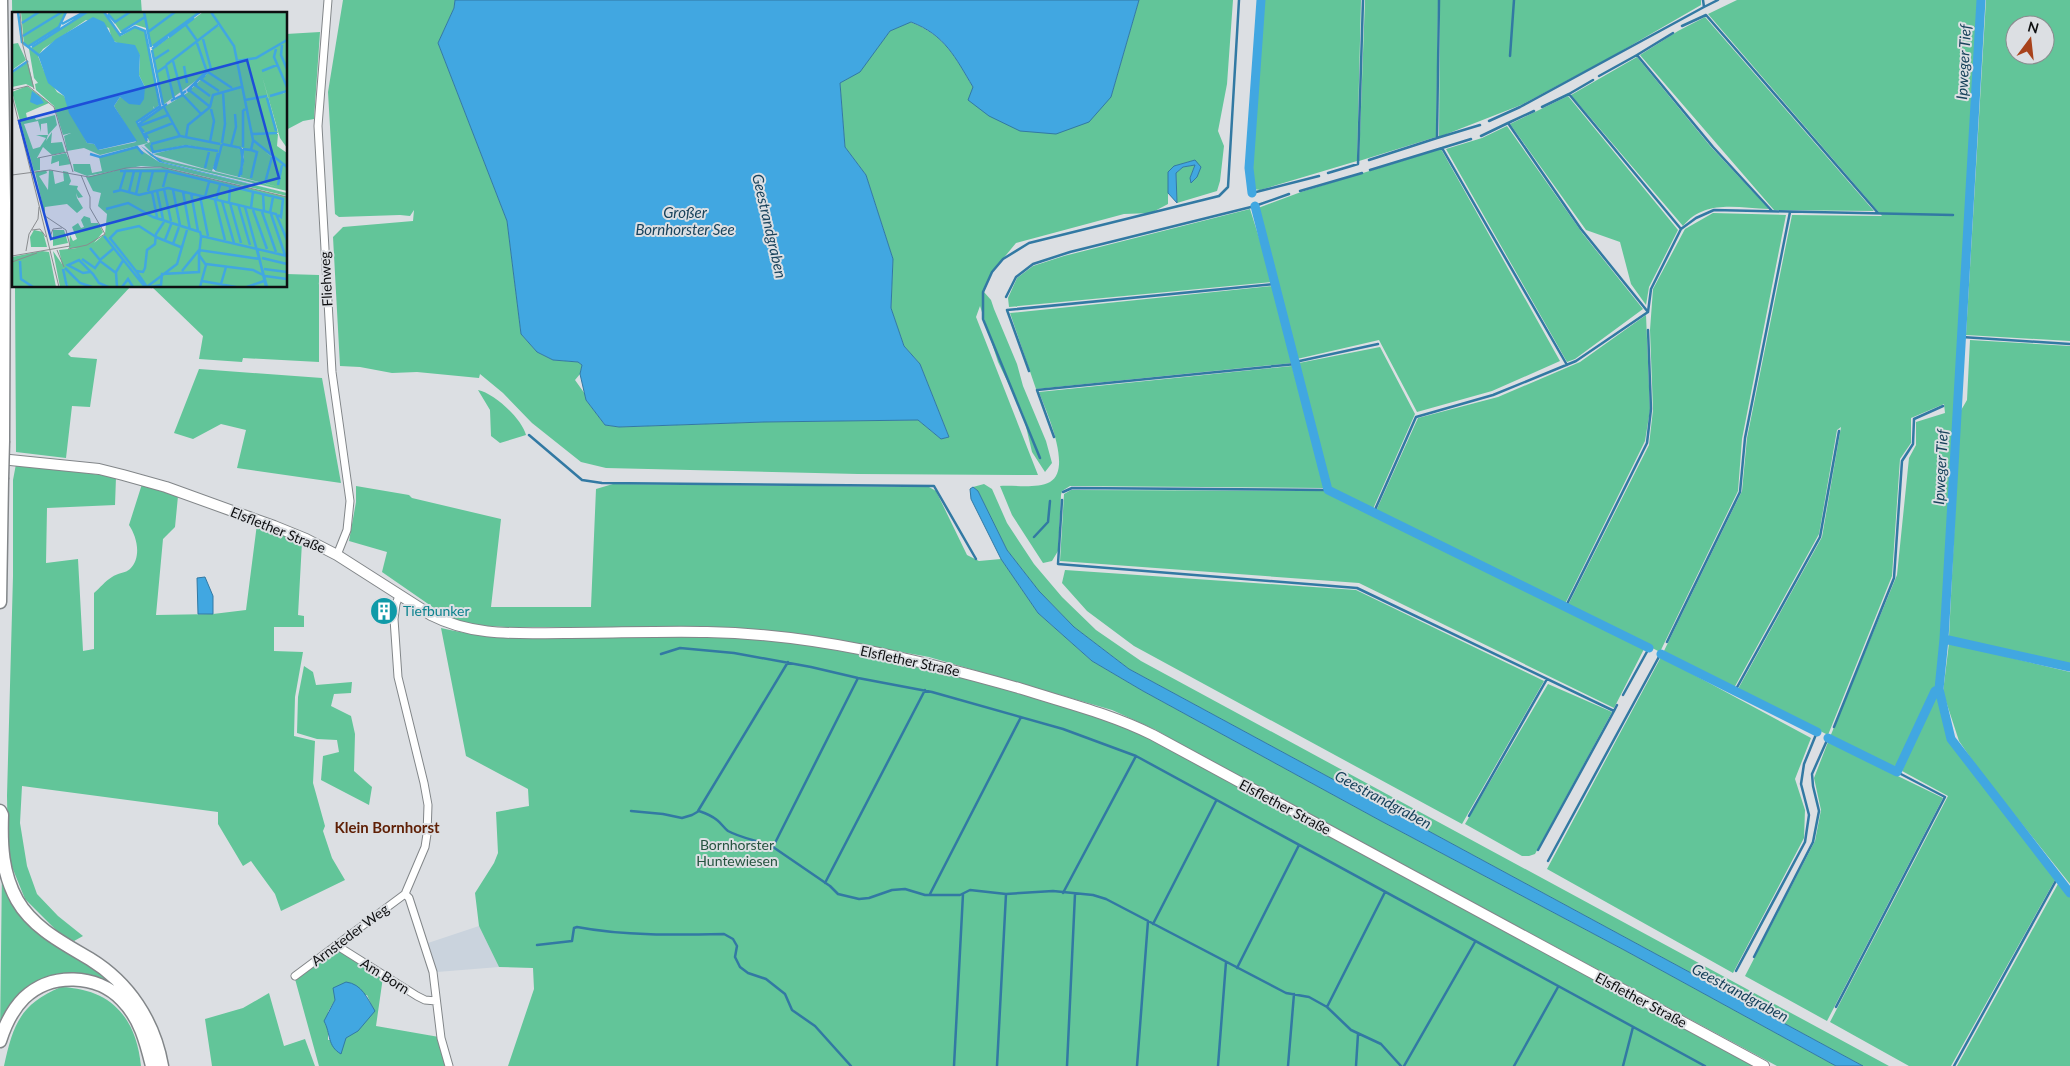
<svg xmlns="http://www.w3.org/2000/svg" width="2070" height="1066" viewBox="0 0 2070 1066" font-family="Lato,sans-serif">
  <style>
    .built { fill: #cad3dd }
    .green { fill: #62c599; fill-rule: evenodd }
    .water { fill: #41a7e1; stroke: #3279a3 }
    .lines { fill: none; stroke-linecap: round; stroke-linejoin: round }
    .stream { stroke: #3279a3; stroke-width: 2.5 }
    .canal { stroke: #41a7e1; stroke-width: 9 }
    .minor-casing { stroke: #828689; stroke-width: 9 }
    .secondary-casing { stroke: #828689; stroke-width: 12 }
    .motorway-casing { stroke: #828689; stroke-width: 15 }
    .minor { stroke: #fff; stroke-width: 7 }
    .secondary { stroke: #fff; stroke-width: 10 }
    .motorway { stroke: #fff; stroke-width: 12 }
    .motorway-bridge-casing { stroke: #828689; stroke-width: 15; stroke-linecap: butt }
    .motorway-bridge { stroke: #fff; stroke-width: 12 }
    .labels { text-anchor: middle; stroke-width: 4; stroke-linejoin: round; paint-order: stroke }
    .street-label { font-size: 14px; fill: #0e0f11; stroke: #dcdfe3 }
    .culture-label { font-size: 14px; fill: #0d838f; stroke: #dcdfe3; text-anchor: start }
    .park-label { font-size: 14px; fill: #265440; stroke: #dcdfe3 }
    .water-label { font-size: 15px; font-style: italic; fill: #18425b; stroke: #dcdfe3 }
    .neighbourhood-label { font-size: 15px; font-weight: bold; fill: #5f1f05; stroke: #dcdfe3 }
    .inset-river { fill: none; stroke: #41a7e1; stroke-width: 2.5 }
    .inset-road { fill: none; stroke: #8a8c8f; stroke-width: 1 }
    .view { fill: #1d4ed8; fill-opacity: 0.15; stroke: #1d4ed8; stroke-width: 2.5 }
    .inset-edge { fill: none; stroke: #0e0f11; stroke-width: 2.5 }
  </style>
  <rect width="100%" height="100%" fill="#dcdfe3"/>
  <path class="built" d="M479 926 499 967 437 972 428 943Z"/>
  <path class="green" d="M12 0H141L142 14H14V163Z
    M343 0H455L454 8 438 43 507 221 521 334 537 352 553 360 578 362 582 365 580 374 575 380 585 394 586 400 605 425 619 427 764 422 918 420 941 439 949 437 920 364 904 346 891 308 893 259 866 175 845 147 840 83 860 71 890 31 910 22C945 35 955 57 973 87L1111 97 1139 0H1233L1227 84 1218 131 1224 146 1220 181 1217 191 1177 203 1176 173 1183 167 1195 165 1190 178 1197 177 1195 160 1175 166 1168 172V204L1151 213 1124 214 1016 243 992 272 984 292 991 300 994 309 1017 364 1023 386 1046 441 1052 463 1045 472 1032 452 1023 414 998 362 980 306 976 317 1038 475 858 474 606 468 581 462 532 423 503 393 480 374 479 378 417 372 392 373 360 367 340 366 333 237 343 227 413 221 414 210 410 216 400 215 339 217 335 214 328 92Z
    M1264 0H1361L1357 161 1260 190 1254 189 1252 168Z
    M1365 0H1438L1436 137 1359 161Z
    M1440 0H1701V5L1611 57 1521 105 1439 137Z
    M1737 0H1979L1941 643 1937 685 1898 765 1891 767 1830 737 1897 575 1909 458 1916 445V422L1945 413 1944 404 1911 418V443L1900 459 1892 576 1828 735 1738 689 1822 537 1841 427 1837 430 1819 534 1734 688 1663 653 1742 491 1747 438 1792 215 1882 216 1708 14Z
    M1986 0H2070V341L1966 335ZM2015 25H2045V55H2015Z
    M1705 17 1874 211 1774 210 1640 55 1678 31Z
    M320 32 314 119 303 121 286 130V34Z
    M1637 57 1711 147 1769 209C1737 208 1705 199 1683 226L1571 95Z
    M1568 96 1678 230 1649 287 1646 305 1631 284 1620 242 1586 230 1510 124Z
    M1507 126 1583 234 1643 309 1575 359 1567 362 1446 149 1482 138Z
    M1441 149 1560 361 1492 391 1417 412 1379 340 1297 359 1258 208 1301 192Z
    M1250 209 1273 282 1009 307 1008 298 1017 278 1033 266 1064 256Z
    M1713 213 1786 215 1742 439 1738 491 1660 652 1568 605 1649 445 1653 410 1650 330 1653 289 1685 229Z
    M286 274 319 275V362L243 358 242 362 199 359 203 336 151 286H286Z
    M15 286H131L68 354 71 357 97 359 90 407 72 406 66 458 16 452Z
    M1273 286 1293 363 1036 389 1010 313Z
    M1646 315 1650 410 1645 441 1565 604 1376 511 1418 418 1498 397 1580 362Z
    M1970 340 2070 346V664L1949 637 1960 412 1967 400Z
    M1380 347 1415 414 1373 509 1331 488 1299 363Z
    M1292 366 1325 488 1070 486 1062 491 1061 495 1058 551 1052 561 1043 563 1012 515 1000 486C1015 485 1036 489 1050 482 1073 469 1046 411 1039 392Z
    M199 369 322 378 341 483 237 468 246 430 221 424 193 439 174 433Z
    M478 390C494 393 522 419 526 435L500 443 491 436 490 410Z
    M16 464 116 477 115 505 47 508 46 563 78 559 83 651 94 649V593C100 588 105 581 112 577 117 573 126 573 130 569 142 557 137 537 129 525L142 484 178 496 175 527 163 539 156 615 213 614 246 610 257 524 302 542 298 615 304 616V627H274V651L303 652 295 697 294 736 315 741 313 783 325 826 323 831 332 858 345 880 281 911 275 894 251 861 243 866 218 824V812L22 786 20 823 27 866 37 894 58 916 83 936 74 941 60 934 25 899 8 857 7 796 13 576V480Z
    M613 484 929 487 936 491 967 555 979 561 1001 559 1038 613 1092 661 1143 691 1381 821 1626 951 1836 1066H1777L1213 763 1156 730 1112 710 929 657 802 634 726 627H506L471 625 447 617 382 572 387 552 349 541 356 502V486L409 495 412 498 501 519 491 607H591L596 489Z
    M984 484 992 489 1007 523 1034 564 1062 597 1096 630 1141 661 1889 1066H1863L1129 669 1074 627 1039 591 1007 550 978 491 973 487Z
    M1071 490 1326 491 1644 649 1614 708 1359 583 1060 561 1064 494Z
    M1065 570 1356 590 1544 681 1462 824 1134 646 1087 611 1062 583Z
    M441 628C482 638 516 638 557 637 606 637 656 635 705 636 844 641 971 679 1103 718L1126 726 1754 1066H508L534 989 533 968 499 967 479 926 475 893 494 863 498 853 496 812 529 806 528 789 466 756Z
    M1949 643 2070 672V884L1981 773 1959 741 1943 692Z
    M1661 657 1811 738 1795 779 1805 810 1804 838 1733 973 1547 869Z
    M304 666 313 672 316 685 352 682 351 693 334 694 331 706 351 716 355 734 354 771 372 787 369 805 321 780 323 756 339 752 337 740 317 739 297 733 298 697Z
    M1548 684 1612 712 1535 854 1529 856H1522L1465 824Z
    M1935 695 1939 698 1951 743 2056 878 1951 1066H1909L1830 1022 1948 796 1902 771Z
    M1828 742 1943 798 1827 1021 1745 976 1815 841 1821 810 1814 778Z
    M2 869 21 913 87 960 124 993 92 976 67 975 36 983 0 1036Z
    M2059 882 2070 897V1066H1957Z
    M336 948 383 977 376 1026 439 1037 445 1066H319L295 979ZM367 995 374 1011C355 1030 359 1037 328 1040V1012L335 1000Z
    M61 987C111 989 136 1017 141 1066H4C13 1025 20 1004 61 987Z
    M269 993 284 1046 305 1039 315 1066H212L205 1019 243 1008Z"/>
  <path class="water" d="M455 0H1139L1111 97 1089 122 1056 134 1020 131 989 116 968 100 973 87C955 57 945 35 911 22L890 31 860 72 840 83 845 147 866 175 893 259 891 308 904 346 920 364 949 437 941 439 918 420 764 422 619 427 605 425 586 400 580 374 582 365 578 362 553 360 537 352 521 334 507 221 438 43 454 8Z
    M1195 160 1201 167 1197 177 1191 183 1190 178 1195 165 1183 167 1176 173 1177 203 1168 193V172L1174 166Z
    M973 487 978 491 1007 550 1039 591 1074 627 1129 669 1863 1066H1836L1626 951 1381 821 1143 691 1092 661 1038 613 1001 559 971 499 970 489Z
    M205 577 213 596V614H198L197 578Z
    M346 982C362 984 367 998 375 1011L358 1031 346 1038 341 1054C327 1046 331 1034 324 1021L335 1000 333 988Z"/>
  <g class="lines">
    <path class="stream" d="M1439 0 1437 138 1480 125
      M1703 0 1704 7 1718 0
      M1682 26 1706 15 1878 213
      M1673 33 1637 55 1713 147 1772 211
      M1510 56 1514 0
      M1599 76 1637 55
      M1593 80 1569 94 1681 229
      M1542 107 1569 94
      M1534 111 1508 123 1581 229 1648 312
      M1489 121 1520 107 1704 7
      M1481 136 1508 123
      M1442 148 1471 139
      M1369 160 1437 138
      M1370 170 1442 148 1567 365
      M1328 173 1358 164 1363 0
      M1300 191 1362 173
      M1252 193 1319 176
      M1006 297 1016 277 1033 264 1070 252 1255 206 1289 194
      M1962 337 2070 344
      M1295 362 1378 344
      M1029 371 1007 310 1275 284
      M529 435 582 480 602 483 934 486 976 559
      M1054 437 1037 390 1296 364
      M1040 458 983 319V292L992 272 1003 259 1029 243 1219 196 1228 187 1239 0
      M1063 492 1072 488 1328 490
      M1062 500 1058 564 1357 588 1614 711 1617 705
      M1374 512 1416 417 1493 395 1576 361 1648 312 1651 289 1681 229 1696 218 1714 210 1953 215
      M1034 537 1048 522 1050 501
      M1566 606 1647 443 1651 409 1648 330
      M1667 642 1740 492 1745 438 1790 212
      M661 654 680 648 734 653 811 667 858 678 932 692 1063 729 1136 756 1705 1066
      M1735 691 1820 537 1839 431
      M1623 695 1649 648
      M1834 727 1894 578 1902 461 1913 444 1914 419 1943 406
      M631 811 663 814 682 818 692 815 699 811C705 813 712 816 717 820 721 823 724 828 728 831 743 839 758 840 773 847L830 886 838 894 859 899 869 898 892 890 905 889 925 895H960L970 890 1006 894 1053 891 1093 895 1106 899 1286 993 1309 997 1327 1007 1351 1030 1381 1044 1401 1066
      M698 811 788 662
      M1469 816 1547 679
      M773 847 858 678
      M1538 850 1614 711
      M1548 861 1661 653
      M825 883 925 690
      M1063 893 1136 756
      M930 894 1021 717
      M1153 924 1216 801
      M537 945 572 941 574 928 577 927C624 936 677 935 724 934L733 939 737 946 735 957 740 967 748 973 766 979 785 994 792 1010 815 1026 851 1066
      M1754 957 1813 842 1819 811 1813 786 1812 774 1828 738
      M1237 968 1299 845
      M1736 971 1805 842 1809 815 1801 784 1804 764 1817 732
      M1327 1007 1385 892
      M1836 1007 1945 797 1897 772
      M954 1066 963 894
      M997 1066 1006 894
      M1067 1066 1075 894
      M1137 1066 1148 921
      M1218 1066 1226 962
      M1288 1066 1294 994
      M1356 1066 1358 1034
      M1404 1066 1475 942
      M1514 1066 1558 987
      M1623 1066 1633 1027
      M1954 1066 2058 877"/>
    <path class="canal" d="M1981 0 1944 639 1939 689 1951 739 2070 893
      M1252 193 1249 168 1261 0
      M1255 206 1328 490 1649 648
      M1944 639 2070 667
      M1661 654 1817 732
      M1828 738 1897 772 1935 691 1939 689"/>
    <g class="minor-casing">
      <path id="minor" d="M328 0 318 126 332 372 350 501 347 530 337 555
        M405 894 409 898 433 972 441 1038 449 1066
        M336 945 417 996 425 1000 436 1001
        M295 976 405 894 425 847 427 834 428 805 424 783 398 677 394 619 396 604 399 596"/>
    </g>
    <g class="secondary-casing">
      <path id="secondary" d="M0 459 99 469 123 475 166 487 274 526 306 539 337 555 431 615C474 637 517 633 564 633 612 633 660 631 707 632 814 634 920 660 1022 689 1066 703 1111 714 1153 735L1764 1066"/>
    </g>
    <g class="motorway-casing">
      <path id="motorway" d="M1 0 4 202 3 441
        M0 602 2 479
        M0 811 2 815C1 845 2 873 17 900 33 928 63 943 90 959 129 983 154 1021 162 1066
        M0 1041C5 1025 12 1010 24 998 51 972 97 974 122 1000 140 1018 146 1042 152 1066"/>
    </g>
    <use href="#minor" class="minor"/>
    <use href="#secondary" class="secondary"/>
    <use href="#motorway" class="motorway"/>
    <g class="motorway-bridge-casing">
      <path id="motorway-bridge" d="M2 479 3 441"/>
    </g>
    <use href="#motorway-bridge" class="motorway-bridge"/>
  </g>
  <defs>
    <g id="building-disc" transform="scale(1.4375)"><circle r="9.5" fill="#0f9aa8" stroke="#dcdfe3"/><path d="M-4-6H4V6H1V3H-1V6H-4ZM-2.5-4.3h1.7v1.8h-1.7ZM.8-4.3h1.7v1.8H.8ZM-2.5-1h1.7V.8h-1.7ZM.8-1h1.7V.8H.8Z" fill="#fff"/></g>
  </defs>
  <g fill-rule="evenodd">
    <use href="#building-disc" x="384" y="611"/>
  </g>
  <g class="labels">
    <g class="street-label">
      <text transform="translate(326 279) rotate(-93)" y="5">Fliehweg</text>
      <text transform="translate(278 530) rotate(22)" y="5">Elsflether Straße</text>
      <text transform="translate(910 661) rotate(12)" y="5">Elsflether Straße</text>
      <text transform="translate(1285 807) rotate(28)" y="5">Elsflether Straße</text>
      <text transform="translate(350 935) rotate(-37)" y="5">Arnsteder Weg</text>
      <text transform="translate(385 976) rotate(32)" y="5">Am Born</text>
      <text transform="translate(1641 1000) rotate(28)" y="5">Elsflether Straße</text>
    </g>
    <g class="culture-label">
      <text x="403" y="616">Tiefbunker</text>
    </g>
    <g class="park-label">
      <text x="737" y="850">Bornhorster<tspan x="737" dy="16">Huntewiesen</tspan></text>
    </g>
    <g class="water-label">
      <text transform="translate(1964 62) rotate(-87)" y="5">Ipweger Tief</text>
      <text x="685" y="218">Großer<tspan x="685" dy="17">Bornhorster See</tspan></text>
      <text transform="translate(769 226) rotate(77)" y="5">Geestrandgraben</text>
      <text transform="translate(1941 467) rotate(-87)" y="5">Ipweger Tief</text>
      <text transform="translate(1383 800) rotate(28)" y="5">Geestrandgraben</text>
      <text transform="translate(1740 993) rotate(28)" y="5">Geestrandgraben</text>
    </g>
    <g class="neighbourhood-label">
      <text x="387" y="833">Klein Bornhorst</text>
    </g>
  </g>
  <g transform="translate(12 12)">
    <rect width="275" height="275" fill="#dcdfe3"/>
    <path d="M9 0H53L47 15 15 35 12 33ZM76 0H91L109 24 124 15 133 20 147 93 143 97 141 94 142 97 125 110 136 131 88 143 72 136 55 139 52 124 59 121 51 123 42 94 24 78 23 72 26 71 22 66 17 37ZM74 8 97 16 100 28 128 43 127 63 133 75 117 90 108 85 102 94 124 130 87 138 82 132 75 131 52 84 45 80 32 59 26 44 31 37ZM95 0H188L139 35 134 16 121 12 109 20ZM191 0H199L207 12 197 21 207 13 223 36 200 0H275V79L270 82 275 80V136L268 126 250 64 266 121 245 122H266L265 134 275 141V154L253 140 275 155V179L151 150 139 144 129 134 142 144 153 148 266 175 228 165 232 148 231 136 217 134 229 137 231 148 227 165 203 159 210 132 200 159 141 142 174 134 196 137 174 133 139 140 132 133 138 130 128 114 129 108 151 95 153 98 152 95 175 81 201 56 151 93 140 38ZM6 31 14 48 0 58V32ZM16 50 22 76 14 72 0 75V61ZM15 74 37 91 14 101 15 106 22 104 24 108 43 103 45 113 36 123 34 129 40 120 39 131 50 130 53 140 40 143 31 135 25 146H28V158L22 159 0 80ZM26 109 29 120V112L35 111 36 123H24L34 126 28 135 21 137 12 112ZM124 135 147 150 275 181V184L156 156 129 154 75 164 62 159 61 152H78L80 161 90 159 87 145ZM54 141 59 152 47 154V149L39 152 40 144ZM153 156 275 185V275H56L51 256 54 275H48L41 239 50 252 47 238 65 236H57L58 223 61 229 65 227 60 215 66 211 69 216 72 215 69 208 72 204 78 206 79 211H86L91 220 82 231 93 222 95 202 86 194 89 181 81 179 74 165 112 157ZM34 158 35 161 27 164 36 178 37 158 41 159 43 172 52 169 51 159 56 160 59 169 57 173 66 174 65 177 71 185 66 186 64 181 65 186 71 196 65 201 55 192 33 195V203L23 160ZM22 218 31 220 35 235H19L18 225ZM41 218H52L56 231 41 234ZM30 239 37 240 44 275H0V245Z" fill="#62c599" fill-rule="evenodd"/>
    <path d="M81 5 92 10 103 30 123 33 128 43 127 63 133 75 132 87 128 93 117 92 108 85 102 94 125 129 86 138 82 132 75 131 57 101 52 84 36 71 26 43 44 27ZM20 79 28 85 32 91 25 93 18 90ZM129 134 151 150 275 181 147 150Z" fill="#41a7e1"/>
    <path class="inset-river" d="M6 0 10 30 28 44M92 0 108 23 123 15 133 19 148 94 125 110 135 129M132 0 139 35M199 0 222 34 241 128 275 155M96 2 103 10 118 0M10 11 27 0M50 12 72 0M174 13 186 30M109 20 133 5M136 20 163 0M11 24 50 0M157 25 182 6M191 27 199 57M185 31 195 60 198 57M270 33 269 43 275 57M17 34 47 15 54 0M141 34 188 0M20 35 75 0M140 37 156 25M264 37 262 45 275 75M140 38 151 93M143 47 157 38M161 49 170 82 174 79M225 49 244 46 275 28M154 53 206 13M172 54 175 71M250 59 265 53M0 60 16 49M144 61 154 54 162 87 159 89M193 62 196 60 220 76M193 63 189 67 207 79M185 71 183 73 198 84M180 76 177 78 197 94M175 79 194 60M258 84 275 79M255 86 264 119M163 87 171 83 190 103M233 88 255 84M152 95 168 124 208 132M127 112 155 92M132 120 127 114 156 103M240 122 265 121M174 125 176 113 198 95 201 83 229 75M136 126 133 122 161 111M198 130 202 109 199 97M210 131 213 112 211 80M139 132 168 124M210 132 229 136M139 133 141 140 174 134 206 139M219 134 224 115 223 102M231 135V99L233 97M231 137 239 138 241 129M239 138 245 140 239 166M78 142 88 145 125 135 131 142M193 156 197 140M202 157 206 141M203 158 210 132M108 159H155L271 187 269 205 266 203M229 163 231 137M227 165 231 149 229 136M253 171 260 145M266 173 270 153M151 175 155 160M108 177 113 160M152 177 159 209M161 178 168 213M136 179 141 159M145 179 151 207M101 180 109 178 127 183 156 176 264 202 275 228M117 180 122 159M140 180 145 205M171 180 178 218M179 181 186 219M124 182 129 159M251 183 252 199M188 184 196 224M193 185 197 170M203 188 213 228M204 188 208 173M210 189 222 231M217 191 218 175M218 191 229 231M226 192 238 233M233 195 255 275M239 196 241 180M94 197 116 191 141 205 188 220 189 224 275 244M241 198 255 237M250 200 264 240M258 201 261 185M259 202 273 243M92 224 133 275M144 225 171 236M153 228 160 210M161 232 167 215M78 236 88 248M245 236 254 275M250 246 275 252M70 247 83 256 88 249 104 261 105 275M88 248 102 236M8 249 9 267 21 275M194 252 241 258 251 263M53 256 68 271 80 275M51 257 55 275M252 257 275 260M124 259 98 226 105 219 127 214 144 225M170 259 187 238 248 247M78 260 71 261 56 253 67 248 81 262 87 271 96 275M104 260 112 247M253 264 275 267M190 269 224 275M209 272 214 255M136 274 165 252 175 218M110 275 116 267 121 275M135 275 124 259 131 260 133 256 135 238 143 232 144 222 152 210M139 275 149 273 150 262 187 260V243M188 275 194 253 187 243 189 225M235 275 252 269"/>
    <path class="inset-road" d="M8 0 11 34 22 77M0 78 16 74 42 95 61 160M0 83 47 275M26 146 55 140M0 163 38 158 77 165 114 156 149 155 275 185M20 218 28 217 34 225M38 225 41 217 50 216M56 237 75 233 93 222 78 196V185L69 163M45 238 52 255M14 239 17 222 26 207 27 195M0 244 58 234 54 218 33 204M0 250 25 241"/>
    <path class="view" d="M235 48 267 166 39 227 7 109Z"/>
    <rect width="275" height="275" class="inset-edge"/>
  </g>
  <g transform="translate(2030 40) rotate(15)"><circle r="24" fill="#dcdfe3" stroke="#8a8c8f"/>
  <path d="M0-4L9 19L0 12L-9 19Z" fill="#a8421b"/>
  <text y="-8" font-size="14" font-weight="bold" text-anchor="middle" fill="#0e0f11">N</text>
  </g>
</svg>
